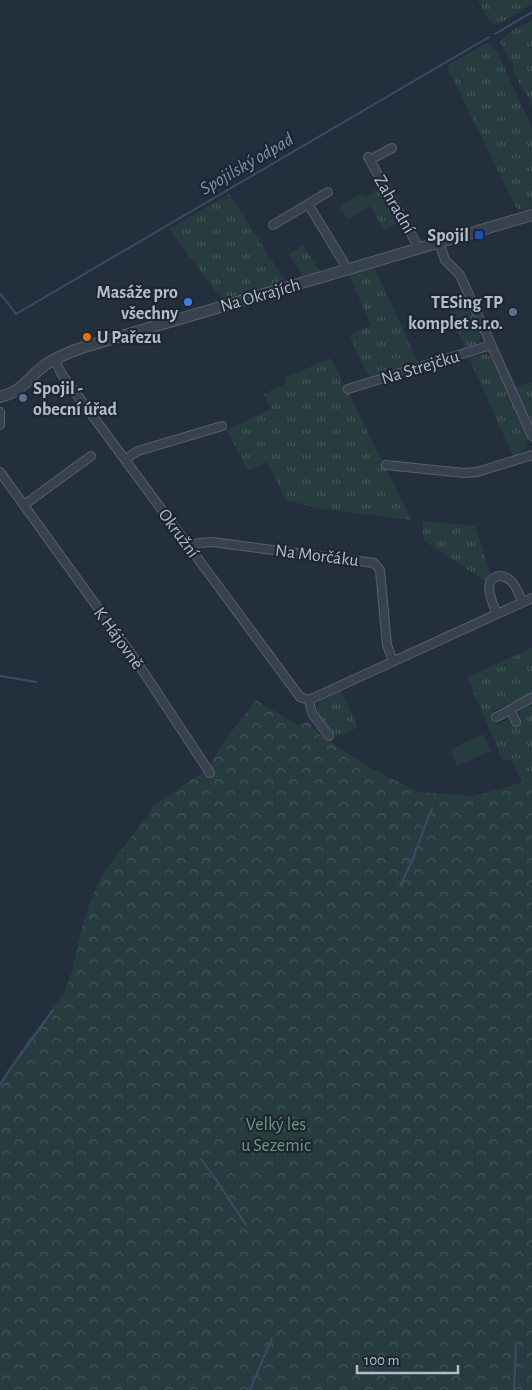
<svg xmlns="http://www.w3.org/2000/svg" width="532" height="1390" viewBox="0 0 532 1390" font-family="'Alegreya Sans',sans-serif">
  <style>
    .grass { fill: url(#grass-tufts) }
    .forest { fill: url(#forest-crowns) }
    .garden { fill: #263c3f }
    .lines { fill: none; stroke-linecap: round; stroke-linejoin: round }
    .stream { stroke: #394c67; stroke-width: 2 }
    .minor-casing { stroke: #565f6c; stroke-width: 10 }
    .tertiary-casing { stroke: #565f6c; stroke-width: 12 }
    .minor { stroke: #38414e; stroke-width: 8 }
    .tertiary { stroke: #38414e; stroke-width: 10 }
    .transit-dot { fill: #1a4fb4; stroke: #1d2633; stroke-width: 2 }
    .shop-dot { fill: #3f7fe0; stroke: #1d2633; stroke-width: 2 }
    .service-dot { fill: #5c6f8a; stroke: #1d2633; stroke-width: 2 }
    .food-dot { fill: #e8710a; stroke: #1d2633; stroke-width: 2 }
    .labels { text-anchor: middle; stroke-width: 4.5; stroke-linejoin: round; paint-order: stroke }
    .street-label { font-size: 18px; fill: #b4bcc9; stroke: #1d2633 }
    .poi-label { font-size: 18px; font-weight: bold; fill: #b4bcc9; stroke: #1d2633; text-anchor: end }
    .park-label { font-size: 18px; fill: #6b9a76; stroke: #1d2633 }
    .water-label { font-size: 19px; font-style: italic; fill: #7c92b1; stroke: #1d2633 }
  </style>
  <defs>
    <pattern id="grass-tufts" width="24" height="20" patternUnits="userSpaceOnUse" patternTransform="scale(1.25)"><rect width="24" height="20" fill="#263c3f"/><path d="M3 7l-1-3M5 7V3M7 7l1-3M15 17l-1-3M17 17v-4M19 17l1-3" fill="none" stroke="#435659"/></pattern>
    <pattern id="forest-crowns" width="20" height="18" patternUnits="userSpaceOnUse" patternTransform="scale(1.25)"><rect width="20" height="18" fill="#263c3f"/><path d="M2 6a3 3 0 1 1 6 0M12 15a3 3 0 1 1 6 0" fill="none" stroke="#435659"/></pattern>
  </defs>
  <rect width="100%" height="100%" fill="#242f3e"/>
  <path class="grass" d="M478 0H532V4L502 22 491 25Z
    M532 20V110L531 102 518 81 513 67V63L508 59 500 41 513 30Z
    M486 43 491 44 497 52 532 128V207L520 210 516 207 447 67 451 63Z
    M381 188 400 221 384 230 365 197Z
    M229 194 286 282 223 301 169 229Z
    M303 245 320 272 304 277 289 254Z
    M374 267 418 362 369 377 349 336 371 325 349 275Z
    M464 297 480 332 481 337 476 344 465 348 447 305Z
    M485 354 489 356 492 360 527 437C529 449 523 453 513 456L469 358Z
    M331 358 409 515 411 520 318 508 286 500 267 462 248 471 227 430 271 409 264 394 287 383 285 378Z
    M532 382V423L516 387Z
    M422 521 475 526 491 575 485 581 424 541Z
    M532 648V693L491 712 497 725 508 720 511 726 521 721 519 716V711L532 704V784L524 787 511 759 503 761 467 677Z
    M341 690 358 727 336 737 318 713 317 706 322 699Z"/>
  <path class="forest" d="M256 700 297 725 308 721 322 737 372 769 419 792 474 796 532 780V1390H0V1082L19 1053 64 993 71 974 85 916 95 890 104 872 145 819 154 805 206 770 226 739Z"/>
  <path class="garden" d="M362 193 370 206 348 219 340 206Z
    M484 734 491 751 457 766 450 749Z"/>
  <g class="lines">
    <path class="stream" d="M495 34 532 12
      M0 293 16 314 489 37
      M0 676 36 682
      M400 886 412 861 432 808
      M0 1085 6 1075 53 1010
      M201 1159 217 1181 246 1225
      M250 1390 272 1338
      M514 1390 516 1348"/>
    <g class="minor-casing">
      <path id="minor" d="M368 157 419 248
        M370 160 392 148
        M308 204 344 263 346 269
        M273 225 328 192
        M439 242 445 260 460 275 532 436
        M55 360 61 373 300 697 309 700 312 713 329 736
        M348 389 491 345
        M0 412V425
        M125 459 138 451 222 426
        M386 465 464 473 477 472 532 455
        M0 472 137 662 210 773
        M24 505 91 456
        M189 547 199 543 212 542 374 563 380 570 387 645 393 661
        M497 614C493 604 480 578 500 576 504 576 508 578 511 581 516 586 519 595 523 602
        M309 700 532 598
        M511 711 516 722
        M496 717C509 712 519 703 532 698"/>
    </g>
    <g class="tertiary-casing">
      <path id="tertiary" d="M0 397C25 391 29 375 48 363 58 357 70 352 81 348L532 215"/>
    </g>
    <use href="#minor" class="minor"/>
    <use href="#tertiary" class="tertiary"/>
  </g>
  <rect class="transit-dot" x="474" y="230" width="10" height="10" rx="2.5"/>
  <circle class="shop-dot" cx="188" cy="302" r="5"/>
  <g class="service-dot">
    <circle cx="513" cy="312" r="5"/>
    <circle cx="23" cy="398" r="5"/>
  </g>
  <circle class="food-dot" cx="87" cy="337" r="5"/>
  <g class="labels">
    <g class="street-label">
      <text transform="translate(395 204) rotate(60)" y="6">Zahradní</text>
      <text transform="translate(260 295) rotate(-16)" y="6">Na Okrajích</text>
      <text transform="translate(420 367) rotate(-17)" y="6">Na Strejčku</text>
      <text transform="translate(179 533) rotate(54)" y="6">Okružní</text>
      <text transform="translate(317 555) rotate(7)" y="6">Na Morčáku</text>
      <text transform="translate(119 638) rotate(54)" y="6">K Hájovně</text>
    </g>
    <g class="poi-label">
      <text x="469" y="241">Spojil</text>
      <text x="178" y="298">Masáže pro<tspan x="178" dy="21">všechny</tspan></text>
      <text x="503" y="308">TESing TP<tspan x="503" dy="21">komplet s.r.o.</tspan></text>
      <text x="97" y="343" text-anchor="start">U Pařezu</text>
      <text x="33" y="394" text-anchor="start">Spojil -<tspan x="33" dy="21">obecní úřad</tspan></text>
    </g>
    <g class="park-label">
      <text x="276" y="1130">Velký les<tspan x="276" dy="21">u Sezemic</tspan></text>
    </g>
    <g class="water-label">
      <text transform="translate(246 163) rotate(-30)" y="7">Spojilský odpad</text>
    </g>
  </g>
  <path d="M357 1365v8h101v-8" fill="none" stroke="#b4bcc9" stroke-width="2.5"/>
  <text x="364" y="1365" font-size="15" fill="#b4bcc9" stroke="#1d2633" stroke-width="4" paint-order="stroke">100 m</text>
</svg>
